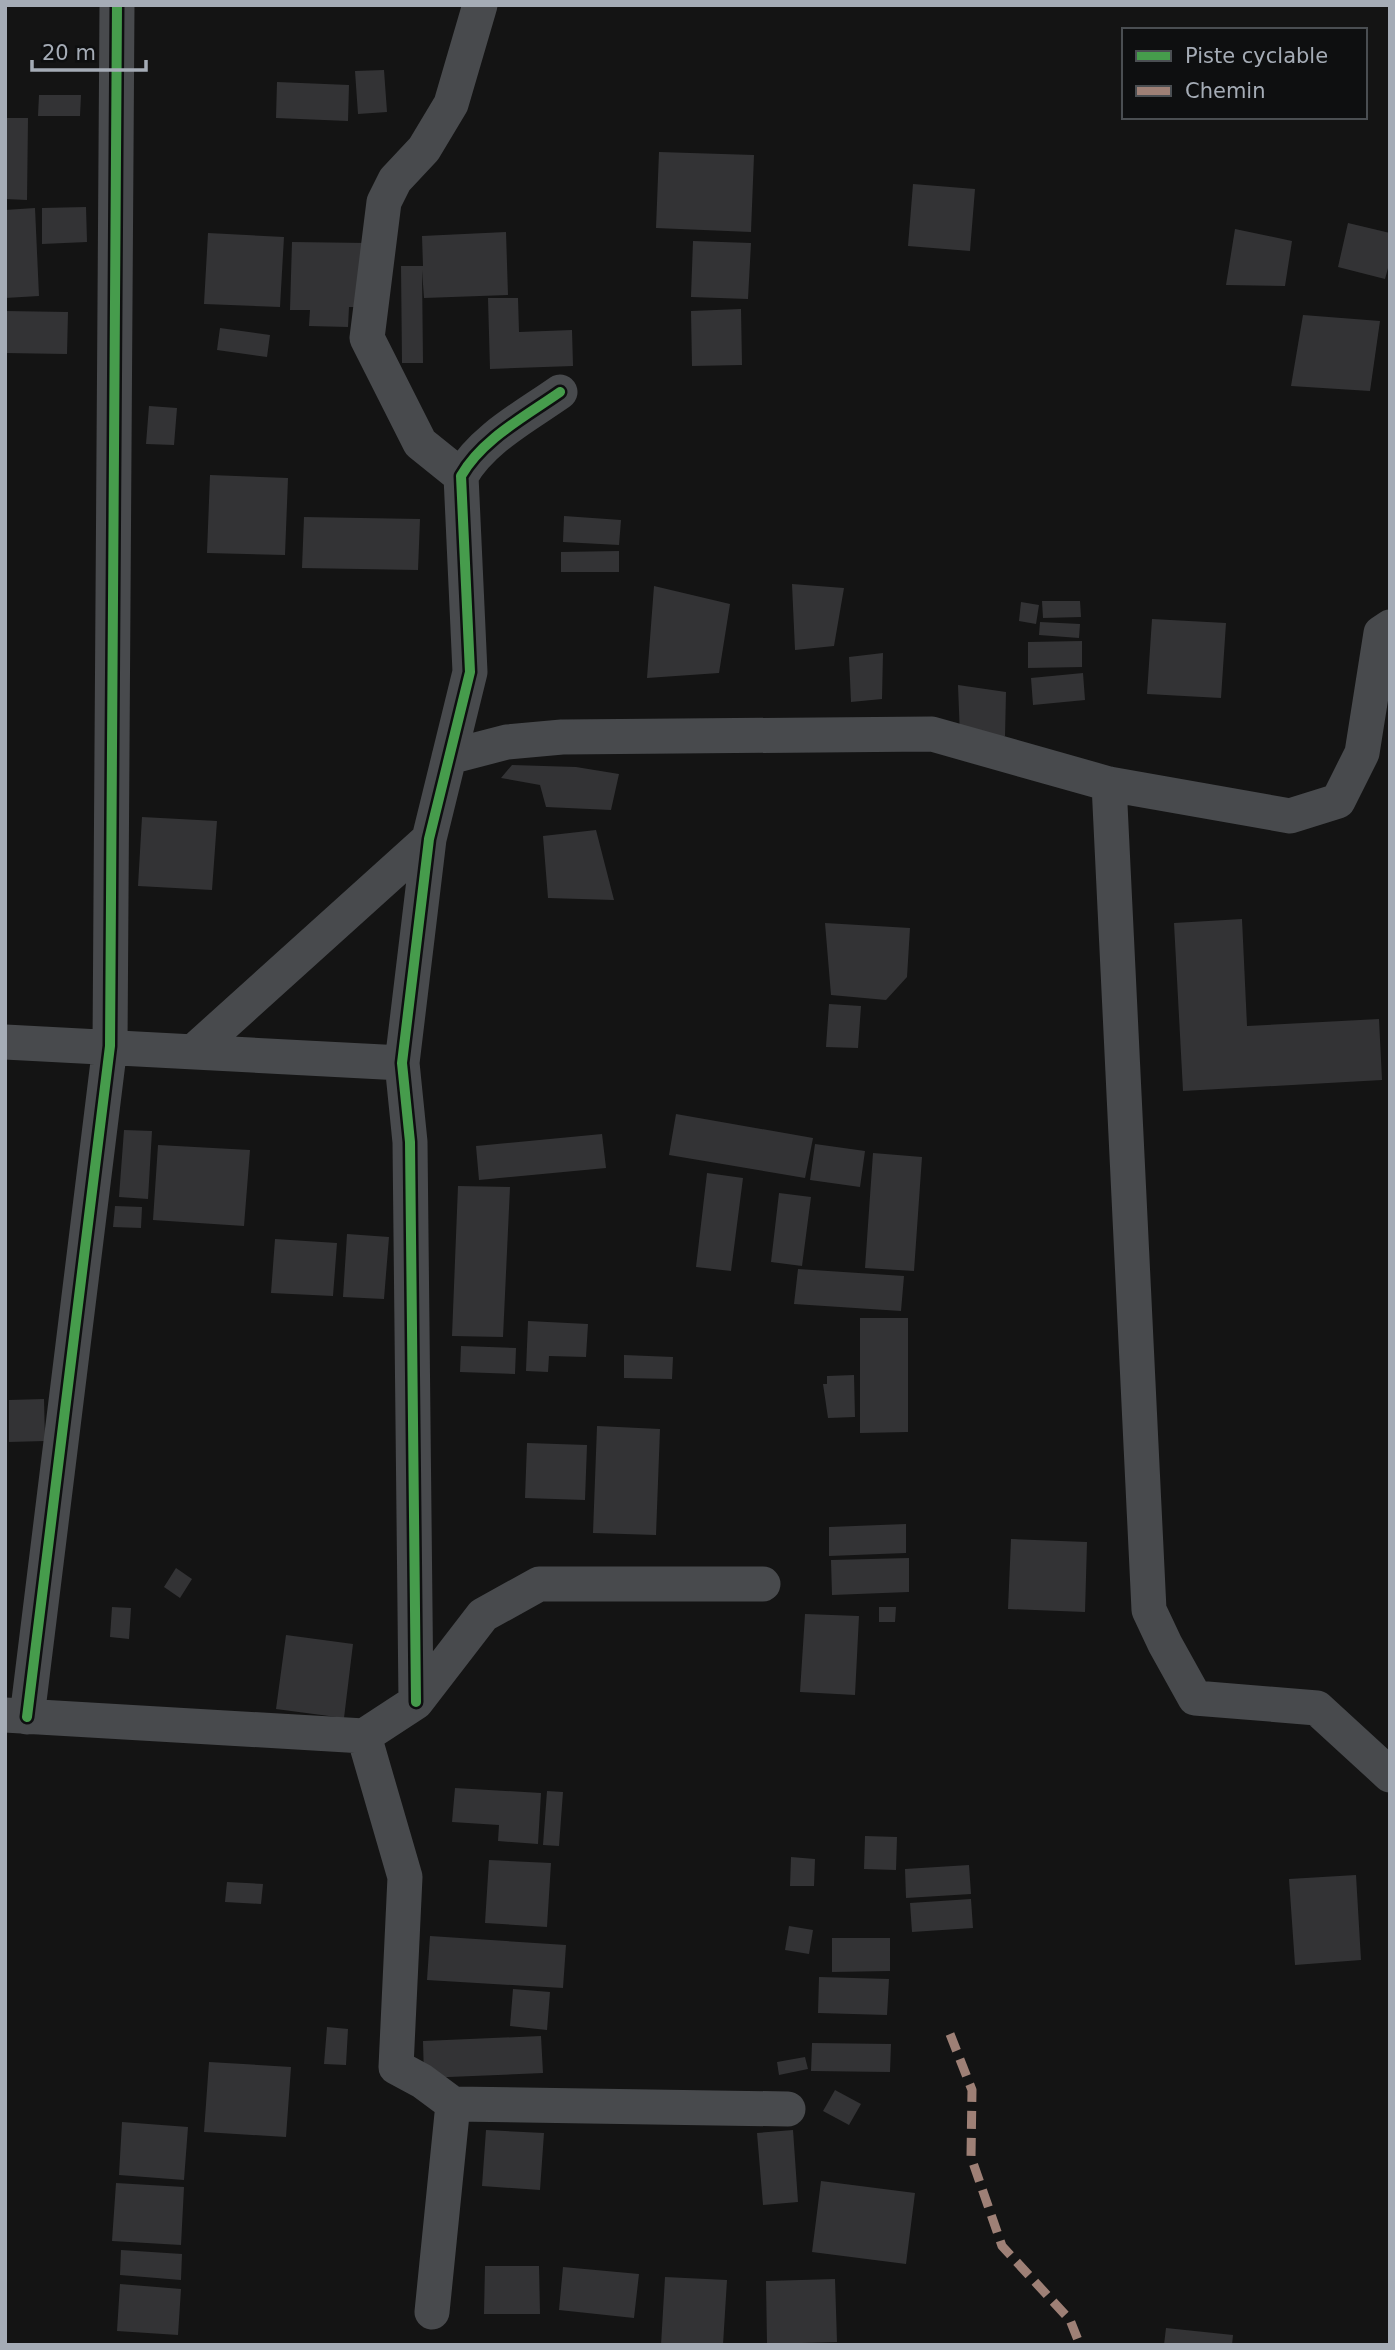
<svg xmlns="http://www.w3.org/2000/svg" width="1395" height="2350" viewBox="0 0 1395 2350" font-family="'DejaVu Sans',sans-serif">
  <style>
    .building { fill: #333335 }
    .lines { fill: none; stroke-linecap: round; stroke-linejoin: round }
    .street { stroke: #484a4d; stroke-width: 35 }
    .quiet { stroke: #9e8076; stroke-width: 9; stroke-dasharray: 18 9; stroke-linecap: butt }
    .cycleway-casing { stroke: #0e0f10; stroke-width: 15 }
    .cycleway { stroke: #469c4c; stroke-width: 10 }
  </style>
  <rect width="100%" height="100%" fill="#141414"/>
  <path class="building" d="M384 70 387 112 358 114 355 71Z
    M277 82 349 85 348 121 276 118Z
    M39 95H81L80 116H38Z
    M5 118H28L27 200 5 199Z
    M659 152 754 155 751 232 656 228Z
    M913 184 975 189 970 251 908 246Z
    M86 207 87 242 42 244V208Z
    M35 208 39 296 5 298V210Z
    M1348 223 1390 233V261L1385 279 1338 267Z
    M1235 229 1292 241 1285 286 1226 285Z
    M506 232 508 295 424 298 422 270 423 363H402L401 266H423L422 236Z
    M208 233 284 237 280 307 204 304Z
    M693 241 751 243 748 299 691 297Z
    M292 242 367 243 365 307H349L348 327 309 326 310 310H290Z
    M488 298H518L519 332 572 330 573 366 490 369Z
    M741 309 742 365 692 366 691 311Z
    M5 311 68 312 67 354 5 353Z
    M1303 315 1380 321 1370 391 1291 386Z
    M220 328 270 335 267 357 217 350Z
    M149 406 177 408 174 445 146 444Z
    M210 475 288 478 285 555 207 553Z
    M564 516 621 520 619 545 563 542Z
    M304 517 420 519 418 570 302 568Z
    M619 551V572H561V552Z
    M792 584 844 588 834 646 795 650Z
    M654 586 730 604 719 673 647 678Z
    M1042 601H1080L1081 617 1043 618Z
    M1021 602 1039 605 1036 624 1019 621Z
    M1152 619 1226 623 1221 698 1147 694Z
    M1040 622 1080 624 1079 638 1039 635Z
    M1082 641V667L1028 668V642Z
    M883 653 882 699 851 702 849 657Z
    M1083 673 1085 700 1033 705 1031 678Z
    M958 685 1006 692 1005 736H960Z
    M512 765 576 767 619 774 611 810 546 807 540 785 501 778Z
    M142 817 217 821 212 890 138 886Z
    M596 830 614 900 548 898 543 836Z
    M1242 919 1247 1026 1379 1019 1382 1080 1183 1091 1174 923Z
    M825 923 910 928 907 977 886 1000 831 995Z
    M829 1004 861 1006 858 1048 826 1047Z
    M676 1114 813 1138 805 1178 669 1155Z
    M124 1130 152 1131 148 1199 119 1197Z
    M602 1134 606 1168 479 1180 476 1146Z
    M815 1144 865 1151 860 1187 810 1180Z
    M158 1145 250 1150 244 1226 153 1220Z
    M873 1153 922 1157 914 1271 865 1268Z
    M707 1173 743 1178 731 1271 696 1267Z
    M458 1186 510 1187 503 1337 452 1336Z
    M779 1193 811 1197 802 1266 771 1262Z
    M115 1206 142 1207 141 1228 113 1227Z
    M347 1234 389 1237 384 1299 343 1297Z
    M275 1239 337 1243 333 1296 271 1293Z
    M798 1269 904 1276 901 1311 794 1304Z
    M860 1318H908V1432L860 1433Z
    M528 1321 588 1324 586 1357 549 1356 548 1372 526 1371Z
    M461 1346 516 1348 515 1374 460 1372Z
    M624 1355 673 1357 672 1379 624 1378Z
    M854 1375 855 1417 828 1418 823 1384H827V1376Z
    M44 1399 45 1441 9 1442V1400Z
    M597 1426 660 1429 656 1535 593 1533Z
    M527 1443 587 1445 585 1500 525 1498Z
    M906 1524V1553L829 1556V1527Z
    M1011 1539 1087 1542 1085 1612 1008 1609Z
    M909 1558V1592L832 1595 831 1560Z
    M176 1568 192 1579 180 1598 164 1587Z
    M112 1607 131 1608 129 1639 110 1637Z
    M879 1607H896L895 1622H879Z
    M805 1614 859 1616 855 1695 800 1692Z
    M286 1635 353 1644 344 1718 276 1709Z
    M455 1788 541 1793 538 1844 498 1841 499 1825 452 1822Z
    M547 1791 563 1792 559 1846 543 1845Z
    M865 1836 897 1837 896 1870 864 1869Z
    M791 1857 815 1859 814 1886H790Z
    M489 1860 551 1863 547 1927 485 1923Z
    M969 1865 971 1894 906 1898 905 1869Z
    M1356 1875 1361 1960 1295 1965 1289 1879Z
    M227 1882 263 1884 261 1904 225 1902Z
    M971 1899 973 1928 912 1932 910 1903Z
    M789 1926 813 1930 809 1954 785 1950Z
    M430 1936 566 1945 563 1988 427 1980Z
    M832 1938H890V1971L832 1972Z
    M819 1977 889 1979 887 2015 818 2013Z
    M513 1989 550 1992 547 2030 510 2026Z
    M327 2027 348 2029 346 2065 324 2064Z
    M541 2036 543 2073 424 2078 423 2041Z
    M812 2043 891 2044 890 2072 811 2071Z
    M805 2057 808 2069 779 2075 777 2062Z
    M209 2062 291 2067 286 2137 204 2132Z
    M835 2090 861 2104 849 2125 823 2111Z
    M122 2122 188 2127 184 2180 119 2175Z
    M486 2130 544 2133 540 2190 482 2186Z
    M793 2130 798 2202 763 2205 757 2133Z
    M821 2181 915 2193 906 2264 812 2252Z
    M116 2183 184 2187 181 2245 112 2241Z
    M121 2250 182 2254 181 2280 120 2275Z
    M485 2266H539L540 2314H484Z
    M563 2267 639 2274 634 2318 559 2310Z
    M665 2277 727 2280 723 2345H661Z
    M835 2279 837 2342 767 2344 766 2281Z
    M120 2284 181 2289 178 2335 117 2331Z
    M1166 2328 1233 2335 1232 2345H1164Z"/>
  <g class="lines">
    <path class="street" d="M461 476 420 443 367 338 384 202 395 180 424 149 451 104 480 5
      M449 757 507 742 562 737 932 734 1109 784 1290 816 1338 801 1362 753 1381 633 1390 627
      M1109 784 1149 1610 1165 1644 1195 1698 1317 1708 1390 1775
      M5 1042 402 1063
      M194 1051 429 839
      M416 1702 410 1142 402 1063 429 839 470 672 461 476C482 439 526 416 560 392
      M5 1715 364 1736 416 1702 483 1615 539 1584H763
      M27 1717 110 1046 117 5
      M364 1736 405 1877 396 2067 422 2081 453 2104 432 2312
      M453 2104 788 2109"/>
    <path class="quiet" d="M950 2034 972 2090 971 2157 1002 2246 1070 2320 1080 2345"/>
    <g class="cycleway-casing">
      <path id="cycleway" d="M416 1702 410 1142 402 1063 429 839 470 672 461 476C482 439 526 416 560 392
        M27 1717 110 1046 117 5"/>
    </g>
    <use href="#cycleway" class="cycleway"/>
  </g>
  <rect width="1395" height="2350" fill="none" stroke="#a5acb6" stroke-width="14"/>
  <rect x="1122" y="28" width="245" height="91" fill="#0e0f10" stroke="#4a4e52" stroke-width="2"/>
  <rect x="1136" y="51" width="35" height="10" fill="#469c4c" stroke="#4a4e52" stroke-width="2"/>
  <text x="1185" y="63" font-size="21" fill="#a5acb6">Piste cyclable</text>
  <rect x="1136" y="86" width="35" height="10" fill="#9e8076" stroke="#4a4e52" stroke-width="2"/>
  <text x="1185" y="98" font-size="21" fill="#a5acb6">Chemin</text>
  <path d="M32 60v10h114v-10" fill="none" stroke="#a5acb6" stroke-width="3.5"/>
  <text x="42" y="60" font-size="21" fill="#a5acb6" stroke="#0e0f10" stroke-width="5" paint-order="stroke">20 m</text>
</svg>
